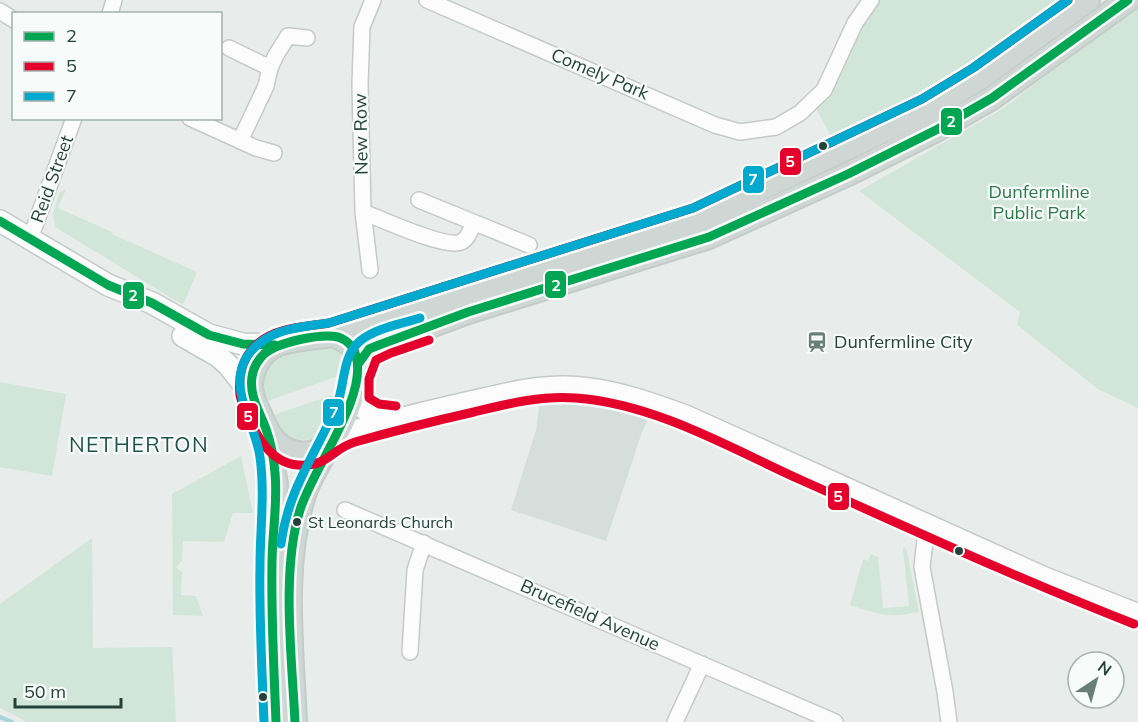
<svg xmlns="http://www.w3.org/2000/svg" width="1138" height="722" viewBox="0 0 1138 722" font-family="Mulish,sans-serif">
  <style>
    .built { fill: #d6dedb }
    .green { fill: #d1e6d8 }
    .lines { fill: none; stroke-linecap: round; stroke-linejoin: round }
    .stream { stroke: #a9d4db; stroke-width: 4.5 }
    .minor-casing { stroke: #c5cac8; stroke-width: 18 }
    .tertiary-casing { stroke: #c5cac8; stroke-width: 21 }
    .secondary-casing { stroke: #c3cbc8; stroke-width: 24 }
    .primary-casing { stroke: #c3ccc9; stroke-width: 26 }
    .minor { stroke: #fcfcfc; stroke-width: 15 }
    .tertiary { stroke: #fcfcfc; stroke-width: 18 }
    .secondary { stroke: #fcfcfc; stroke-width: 21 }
    .primary { stroke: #cfd7d5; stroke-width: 22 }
    .bus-1-casing { stroke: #f7fbf9; stroke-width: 14 }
    .bus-2-casing { stroke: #f7fbf9; stroke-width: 14 }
    .bus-3-casing { stroke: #f7fbf9; stroke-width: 14 }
    .bus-1 { stroke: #00a651; stroke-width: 9 }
    .bus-2 { stroke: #e4002b; stroke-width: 9 }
    .bus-3 { stroke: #00a9ce; stroke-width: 9 }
    .bus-dot { fill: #24423a; stroke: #f7fbf9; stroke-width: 2 }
    .labels { text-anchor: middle; stroke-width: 4.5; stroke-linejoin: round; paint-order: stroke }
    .bus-label { font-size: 16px; fill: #24423a; stroke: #f7fbf9; text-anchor: start }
    .street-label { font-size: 18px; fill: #24423a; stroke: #f7fbf9 }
    .park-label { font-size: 18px; fill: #2d7a4b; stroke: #f7fbf9 }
    .poi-label { font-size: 18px; fill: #24423a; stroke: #f7fbf9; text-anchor: start }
    .quarter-label { font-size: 21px; letter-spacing: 1.5px; fill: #1f5548; stroke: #f7fbf9 }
    .line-badge { stroke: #f7fbf9; stroke-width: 2 }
    .badge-label { font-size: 16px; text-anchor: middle; font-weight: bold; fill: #fff }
  </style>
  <rect width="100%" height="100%" fill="#e8edeb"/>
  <path class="built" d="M540 399H586L610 403 650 414 641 435 606 541 511 510 536 430Z"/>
  <path class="green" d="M878 0H1067L1001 51 877 125 834 142 817 110 830 91 860 26Z
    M1138 2V408L1098 389 1017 325 1020 312 859 191 1004 108Z
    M66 189 58 208 112 232V234L197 272 183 305 55 227 53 214 59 193Z
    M332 345 350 357V372L262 403 260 373 276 354Z
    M0 382 66 394 52 476 0 467Z
    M347 390 325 433 319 439C293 441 282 441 268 417Z
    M241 456 253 513H233L224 542 183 541 182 561 176 567 182 572 181 595 196 596 203 616 173 615 172 494Z
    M92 538 93 648 172 647 176 722H27L0 708V604Z
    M905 547 907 551 919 612C912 612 906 615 900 615 882 617 866 610 850 605L863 559 868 561 871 554 878 557 883 608 909 606 903 549Z"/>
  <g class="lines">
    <path class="stream" d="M0 717 12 722"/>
    <g class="minor-casing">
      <path id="minor" d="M427 0 715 125 740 132 776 127 800 113 824 90 855 23 871 0
        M0 11 14 20
        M110 14 114 0
        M229 48 270 68 266 86 240 141
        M270 68 276 55 288 36 307 38
        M190 118 256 148 274 153
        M419 200 529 245
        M363 212C381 219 446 249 461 242 468 239 471 229 474 223
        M30 239 74 118
        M370 270 363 212 360 84 362 27 373 0
        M345 510 835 722
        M931 524 925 540 922 567 945 692 949 722
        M410 652 415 570 424 543
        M675 722 702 664"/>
    </g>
    <g class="tertiary-casing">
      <path id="tertiary" d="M355 386C354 410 369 417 390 418
        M335 435C379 422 424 411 468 401 504 393 540 383 577 386 615 389 652 402 687 415L1046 577 1138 613"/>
    </g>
    <g class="secondary-casing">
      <path id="secondary" d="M0 221 108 285 152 303 209 335 243 344 275 345
        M183 336 218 356 228 365 252 395"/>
    </g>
    <g class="primary-casing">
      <path id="primary" d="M332 335 697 219 928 110 980 78 1088 0
        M332 335C344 339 354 344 358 358 363 374 342 431 330 443 315 458 290 456 276 442 268 434 264 424 260 414 257 408 253 400 252 393 248 376 258 354 274 346 288 339 316 338 332 335Z
        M359 363 369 349 379 345 468 312 709 237 848 174 938 129 992 98 1128 0
        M267 431 276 485 272 538 271 613 276 722
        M295 722C292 648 281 563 305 492 311 475 322 459 330 443"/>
    </g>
    <use href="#minor" class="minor"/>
    <use href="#tertiary" class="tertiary"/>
    <use href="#secondary" class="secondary"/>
    <use href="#primary" class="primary"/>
    <g class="bus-1-casing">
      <path id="bus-1" d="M0 221 108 285 152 303 209 335 243 344 275 345
        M359 363 369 349 379 345 468 312 709 237 848 174 938 129 992 98 1128 0
        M276 722C274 669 271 616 272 564 272 534 278 503 275 473 274 459 271 443 266 429 260 412 249 396 252 377 253 369 258 360 264 354 278 342 321 333 338 337 347 340 354 347 356 356 368 397 313 468 300 510 281 570 292 659 295 722"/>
    </g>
    <g class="bus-2-casing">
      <path id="bus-2" d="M1068 0 973 68 922 99 693 208 329 323C305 327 275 327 256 345 242 358 238 377 240 395 241 401 244 407 246 412 256 435 270 463 298 465 329 467 331 449 355 442 394 431 434 421 474 412 507 404 542 395 576 398 656 404 730 448 801 480 911 529 1021 580 1134 624
        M396 406 379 404 369 398V379L376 360 391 353 429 340"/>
    </g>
    <g class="bus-3-casing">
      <path id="bus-3" d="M281 544C288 489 316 454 337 405 345 384 342 356 360 341 376 328 401 324 420 318
        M264 722C262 670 259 618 260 566 260 530 265 494 260 457 256 425 229 392 245 360 262 329 299 327 329 323L693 208 922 99 973 68 1068 0"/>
    </g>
    <use href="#bus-1" class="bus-1"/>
    <use href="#bus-2" class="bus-2"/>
    <use href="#bus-3" class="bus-3"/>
  </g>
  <defs>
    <g id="station-bare" transform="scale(1.62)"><path d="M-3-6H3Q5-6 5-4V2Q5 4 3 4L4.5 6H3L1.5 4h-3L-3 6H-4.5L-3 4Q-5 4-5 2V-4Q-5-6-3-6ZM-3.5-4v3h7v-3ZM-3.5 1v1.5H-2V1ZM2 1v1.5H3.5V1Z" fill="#697e78" stroke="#f7fbf9" stroke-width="2.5" paint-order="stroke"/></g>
  </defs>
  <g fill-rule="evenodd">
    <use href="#station-bare" x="817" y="342"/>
  </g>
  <g class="bus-dot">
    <circle cx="823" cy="146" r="5"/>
    <circle cx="297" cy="522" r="5"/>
    <circle cx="959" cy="551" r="5"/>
    <circle cx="263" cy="697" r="5"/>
  </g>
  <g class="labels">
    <g class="bus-label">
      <text x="308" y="528">St Leonards Church</text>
    </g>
    <g class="street-label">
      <text transform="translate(600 74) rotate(23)" y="6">Comely Park</text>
      <text transform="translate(361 134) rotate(-91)" y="6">New Row</text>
      <text transform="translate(52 179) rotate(-70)" y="6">Reid Street</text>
      <text transform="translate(590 615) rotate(24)" y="6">Brucefield Avenue</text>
    </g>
    <g class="park-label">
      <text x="1039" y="198">Dunfermline<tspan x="1039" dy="21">Public Park</tspan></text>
    </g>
    <g class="poi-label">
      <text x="834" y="348">Dunfermline City</text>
    </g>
    <g class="quarter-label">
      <text x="139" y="452">NETHERTON</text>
    </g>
  </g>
  <g class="line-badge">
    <rect x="940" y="107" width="23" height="29" rx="6" fill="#00a651"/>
    <rect x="779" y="147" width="23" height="29" rx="6" fill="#e4002b"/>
    <rect x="742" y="165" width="23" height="29" rx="6" fill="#00a9ce"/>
    <rect x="544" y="270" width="23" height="29" rx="6" fill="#00a651"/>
    <rect x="122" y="281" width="23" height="29" rx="6" fill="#00a651"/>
    <rect x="322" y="398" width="23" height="29" rx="6" fill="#00a9ce"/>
    <rect x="236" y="402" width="23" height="29" rx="6" fill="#e4002b"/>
    <rect x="827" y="482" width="23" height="29" rx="6" fill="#e4002b"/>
  </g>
  <g class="badge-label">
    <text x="951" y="127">2</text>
    <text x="790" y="167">5</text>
    <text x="753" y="185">7</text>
    <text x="556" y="291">2</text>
    <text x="133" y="301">2</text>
    <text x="334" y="418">7</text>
    <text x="248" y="422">5</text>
    <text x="838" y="502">5</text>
  </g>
  <rect x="12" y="12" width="210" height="108" fill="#f7fbf9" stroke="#a3b1ad" stroke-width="1.5"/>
  <rect x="24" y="32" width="30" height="9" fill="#00a651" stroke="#a3b1ad" stroke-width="1.5"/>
  <text x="66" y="42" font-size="18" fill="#24423a">2</text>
  <rect x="24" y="62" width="30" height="9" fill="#e4002b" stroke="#a3b1ad" stroke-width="1.5"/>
  <text x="66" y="72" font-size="18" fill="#24423a">5</text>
  <rect x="24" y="92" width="30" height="9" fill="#00a9ce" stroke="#a3b1ad" stroke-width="1.5"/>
  <text x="66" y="102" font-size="18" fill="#24423a">7</text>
  <g transform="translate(1096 680) rotate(36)"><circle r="28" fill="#f7fbf9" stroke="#a3b1ad" stroke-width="1.5"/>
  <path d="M0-4.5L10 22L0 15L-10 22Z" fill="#697e78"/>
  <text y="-9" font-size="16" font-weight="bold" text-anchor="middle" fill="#24423a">N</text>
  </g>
  <path d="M15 698v9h106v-9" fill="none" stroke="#24423a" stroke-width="3"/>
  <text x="24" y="698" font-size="18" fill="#24423a" stroke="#f7fbf9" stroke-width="4.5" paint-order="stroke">50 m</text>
</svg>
